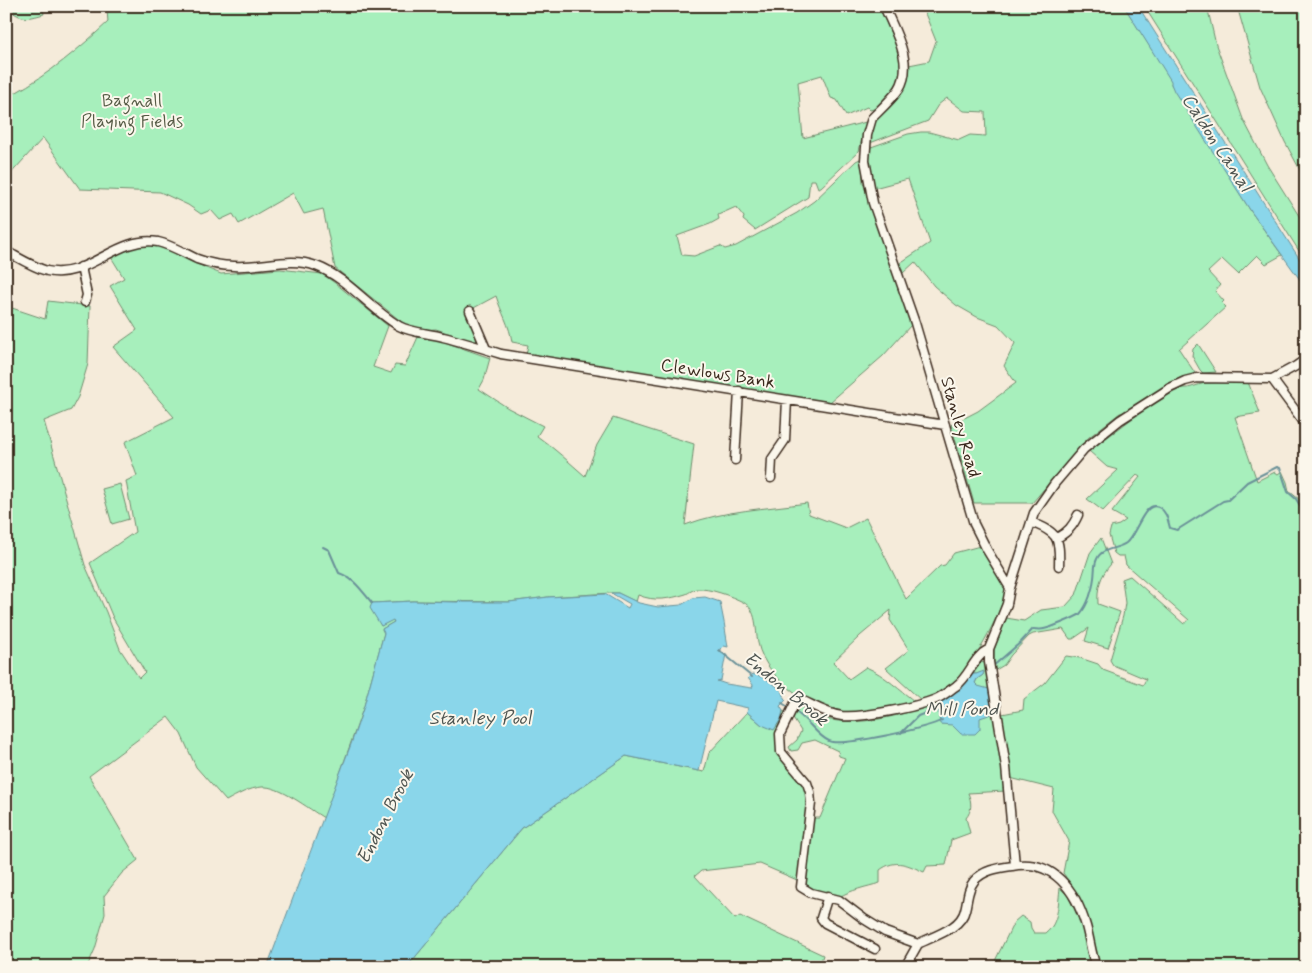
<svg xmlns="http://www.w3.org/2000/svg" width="1312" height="973" viewBox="0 0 1312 973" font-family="Mynerve,sans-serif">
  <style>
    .green { fill: #a7efbc; stroke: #718c6d }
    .water { fill: #8ad6ea; stroke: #6a9198 }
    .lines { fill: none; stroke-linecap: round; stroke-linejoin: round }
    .stream { stroke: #6a9198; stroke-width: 2 }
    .minor-casing { stroke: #3b2a1e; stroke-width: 11 }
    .minor { stroke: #fbf7ec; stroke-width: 8 }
    .labels { text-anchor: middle; stroke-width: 4; stroke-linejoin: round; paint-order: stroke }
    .park-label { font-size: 18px; fill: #565b46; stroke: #fbf7ec }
    .street-label { font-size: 18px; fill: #3b2a1e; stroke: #fbf7ec }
    .water-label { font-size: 19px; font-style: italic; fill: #4f5551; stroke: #fbf7ec }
  </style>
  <rect width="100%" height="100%" fill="#f5ebda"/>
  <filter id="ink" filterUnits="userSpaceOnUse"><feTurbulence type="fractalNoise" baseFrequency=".02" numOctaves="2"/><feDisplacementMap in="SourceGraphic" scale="10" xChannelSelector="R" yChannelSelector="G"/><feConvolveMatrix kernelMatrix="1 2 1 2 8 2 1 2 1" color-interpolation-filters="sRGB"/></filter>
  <g filter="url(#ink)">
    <path class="green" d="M6 6H42L44 14C26 19 23 20 8 9L11 17 6 18Z
      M124 6H879C885 22 906 61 901 76 896 90 884 100 874 109L870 110 867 107 846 116 837 100 831 98 822 75 798 82 803 138 866 122 859 151 821 187 818 188 815 180H810L808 197 755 230 743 220 744 217 736 207 718 215 719 219 710 224 677 236 682 255 694 256 720 246 725 249 736 246 797 213 814 201 856 161 860 159 862 163 863 182 870 206 911 325 883 356 830 402 526 355 528 345 512 342C510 326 501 312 496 296L468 311 483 345 436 329 424 330 408 327 335 268 323 209 304 214 293 193 239 224 233 214 220 220 211 210 201 214 188 205 160 192 80 189 43 138 6 179V79L15 93C49 74 79 49 108 22L107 10Z
      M922 6H1124L1172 81 1171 84 1252 213 1282 255 1266 264 1257 255 1238 274 1222 259 1208 272 1220 285 1215 291 1224 301 1222 303 1226 307 1179 349 1195 373 1161 390 1126 413H1120L1088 438 1032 503H974L951 425 978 411 1016 383 1004 366 1015 343 998 325 977 317 956 305 934 286 915 262 903 273 900 263 930 243 908 179 874 188 868 151 871 147 908 134 921 132H929L959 140 970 135 986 136 985 112 964 111 947 98 938 105 928 121 870 143 869 141 875 120 906 85 909 73V65L929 61 936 41Z
      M1144 6H1207L1216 45 1243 119 1267 165 1306 227V262Z
      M1237 6H1306V181L1285 142 1260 87Z
      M141 244H151L163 247 206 268 221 274 280 269 322 274 335 283 388 326 373 367 391 373 395 365 405 366 418 337 439 340 490 358 484 380 479 389 508 408 543 426 537 436C554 448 569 462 585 476L597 445 613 418 694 444 685 525C725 510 765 509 807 503L809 514 846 528 866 518 906 599 940 566 945 565 954 553 980 546C985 555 1004 581 1005 589 1007 605 972 664 961 677 952 688 935 696 922 701L886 668 909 650 890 620 891 610 860 636 833 662 849 679 866 667C885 675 900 691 917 703 897 706 877 712 857 713 819 715 766 682 758 643 755 629 758 610 743 602 731 596 710 588 696 589 692 590 690 592 686 594 669 599 655 602 638 595L636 602 618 593H611L548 597 509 602 413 601 372 603 381 626 393 619 394 622 382 629 384 633 364 706 324 818C309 809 279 785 262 787 249 788 237 795 226 801L196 767 181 734 168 717 89 776 138 860 122 873 104 896 105 914 95 949 87 967H6V306L45 319 48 301 90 306 88 364 78 397 71 410 44 421 85 565 106 612 120 649 139 678 145 672 113 618 90 563 135 532 126 481 137 476 125 442 174 417 113 347 137 330 110 286 124 278 111 257Z
      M1198 344 1216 372 1203 373 1200 370 1192 356 1193 349Z
      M1248 382 1260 413 1235 417 1257 481 1275 472 1278 474 1282 471 1287 482 1289 491 1300 500 1306 511V967H1100C1092 948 1090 930 1084 911 1080 897 1071 884 1063 873L1069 841 1052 811 1054 789 1010 778 1002 714 1023 710 1024 699 1045 683 1066 656 1080 658 1098 664 1103 670 1143 685 1146 679 1113 665 1110 660 1123 616 1125 603 1122 579 1130 576 1184 624 1189 620 1126 565 1124 556H1118L1114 553 1109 535 1111 527 1119 525 1126 520 1112 512 1140 477 1137 475 1103 511 1087 499 1118 470 1107 467 1089 451 1154 402 1182 388H1188L1205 383Z
      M120 484 129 519 112 524 102 489Z
      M1101 538 1111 564C1100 576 1097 588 1098 604L1120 612 1108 648 1085 641 1089 628 1073 639H1070L1063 629 1033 634 1029 636 1011 655 1004 665 994 671V650L1006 618 1024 621 1041 610 1065 607 1076 595 1090 553Z
      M981 662 985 663 988 668 1006 791 968 793C972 802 972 811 966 818L970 833 951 840 946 865 927 866 924 872C908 865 896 858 880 870V883C866 887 851 890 839 897L807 888C801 876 811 833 813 818H820L845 758 839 756 838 751 815 740 802 743 798 750 791 751 789 747 797 740 801 731 792 717 795 709 798 706C807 708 813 716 822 718 859 728 902 715 937 703L941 724 979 718 978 686 975 683 977 679 983 675 984 672 976 674H969Z
      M783 711 788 714 777 743 806 785 809 795 800 875 797 880 760 864 701 871 695 876 735 919 740 916 823 955 819 967H407L522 828 626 756 704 772 709 753 747 712 762 725 781 719Z
      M1060 888 1068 896 1085 932 1086 949 1091 967H992L1014 922 1021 916 1030 922 1031 928 1034 933H1046C1059 923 1058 903 1060 888Z"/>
    <path class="water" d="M1124 6H1138L1306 269V288L1252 213 1174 91 1171 84V81Z
      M611 593H618L639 603 658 607 681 605 693 598 705 597 720 602 724 622 728 647 724 646 721 649V653L726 654 721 680 717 681 726 684 752 688 753 685 748 678 752 674C764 676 776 684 784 694V698L786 700 780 706 783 711 781 719 774 730 762 725 747 712 748 708 716 701 699 771 626 756 522 828 407 967H267L351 744 364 706 382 640 384 633 382 629 394 622 393 620 381 626 370 608 372 603 413 601 458 602 459 600 463 602H509L548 597 605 594 628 608 630 604Z
      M984 671 983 675 977 679 975 683 978 686 989 689 992 714 980 718V729L975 734H961L952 725 940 724 937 703 969 674H976Z"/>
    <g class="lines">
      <path class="stream" d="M323 547 329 550 339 573C354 578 362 591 372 603
        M719 650 752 677
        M992 667 1021 642 1033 629C1036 629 1041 630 1044 629 1050 628 1077 617 1080 614 1088 605 1093 589 1094 578 1095 572 1094 564 1097 559 1101 548 1118 549 1126 543 1136 536 1145 497 1160 508 1167 512 1168 521 1170 528L1177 530 1223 501 1228 500 1247 482 1277 467 1280 468 1288 492 1296 499 1306 515
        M782 703 790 708
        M794 711C808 719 816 735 829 741 840 747 929 728 942 720
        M901 733 918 716 938 708"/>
      <g class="minor-casing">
        <path id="minor" d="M884 6C894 30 915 63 899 89 892 99 881 109 872 118L867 135 865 160 873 203 915 323 974 524 987 550 1010 588
          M6 251C19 258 33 267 47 271 88 280 116 235 158 242 171 245 184 253 197 259 208 263 221 266 234 266 261 268 290 256 316 266 348 278 370 309 399 326 412 333 429 333 443 337 463 342 482 348 501 354L945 425
          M81 267 87 295 85 302
          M470 311 486 349
          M1272 379 1306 425
          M735 460 739 391
          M771 478 772 459 785 440 787 400
          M1031 522C1058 533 1060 537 1059 566
          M1057 538C1068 532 1073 526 1078 515
          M1015 865 1006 767 989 662V649L1007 604 1010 588 1034 513 1055 483 1084 449 1120 420 1170 388 1185 381 1197 378 1272 379 1296 366 1306 359
          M828 896 821 918 825 923 875 949
          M918 944 885 932 864 919 839 900 811 893 801 887 811 803 810 792 807 783 781 752 780 734 795 703 799 699C813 705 826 714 842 716 862 718 917 707 936 699 943 696 950 690 956 686 970 676 973 657 989 649
          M918 944C933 936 961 929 965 910 968 899 967 890 974 881 983 870 998 868 1012 866 1053 858 1076 891 1086 926 1090 940 1091 953 1096 967
          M905 967 918 944"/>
      </g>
      <use href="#minor" class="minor"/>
    </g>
  </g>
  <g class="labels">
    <g class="park-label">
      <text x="132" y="106">Bagnall<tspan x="132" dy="21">Playing Fields</tspan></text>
    </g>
    <g class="street-label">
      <text transform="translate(718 373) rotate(9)" y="6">Clewlows Bank</text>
      <text transform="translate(961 427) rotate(74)" y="6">Stanley Road</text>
    </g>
    <g class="water-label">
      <text transform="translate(1218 142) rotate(57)" y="7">Caldon Canal</text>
      <text transform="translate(787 688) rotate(40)" y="7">Endon Brook</text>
      <text x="962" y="715">Mill Pond</text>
      <text x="480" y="724">Stanley Pool</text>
      <text transform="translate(384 816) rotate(-63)" y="7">Endon Brook</text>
    </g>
  </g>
  <rect width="1312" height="973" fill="none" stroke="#fbf7ec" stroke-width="25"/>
  <rect x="12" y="12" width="1287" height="948" fill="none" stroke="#3b2a1e" stroke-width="2" filter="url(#ink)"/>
</svg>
